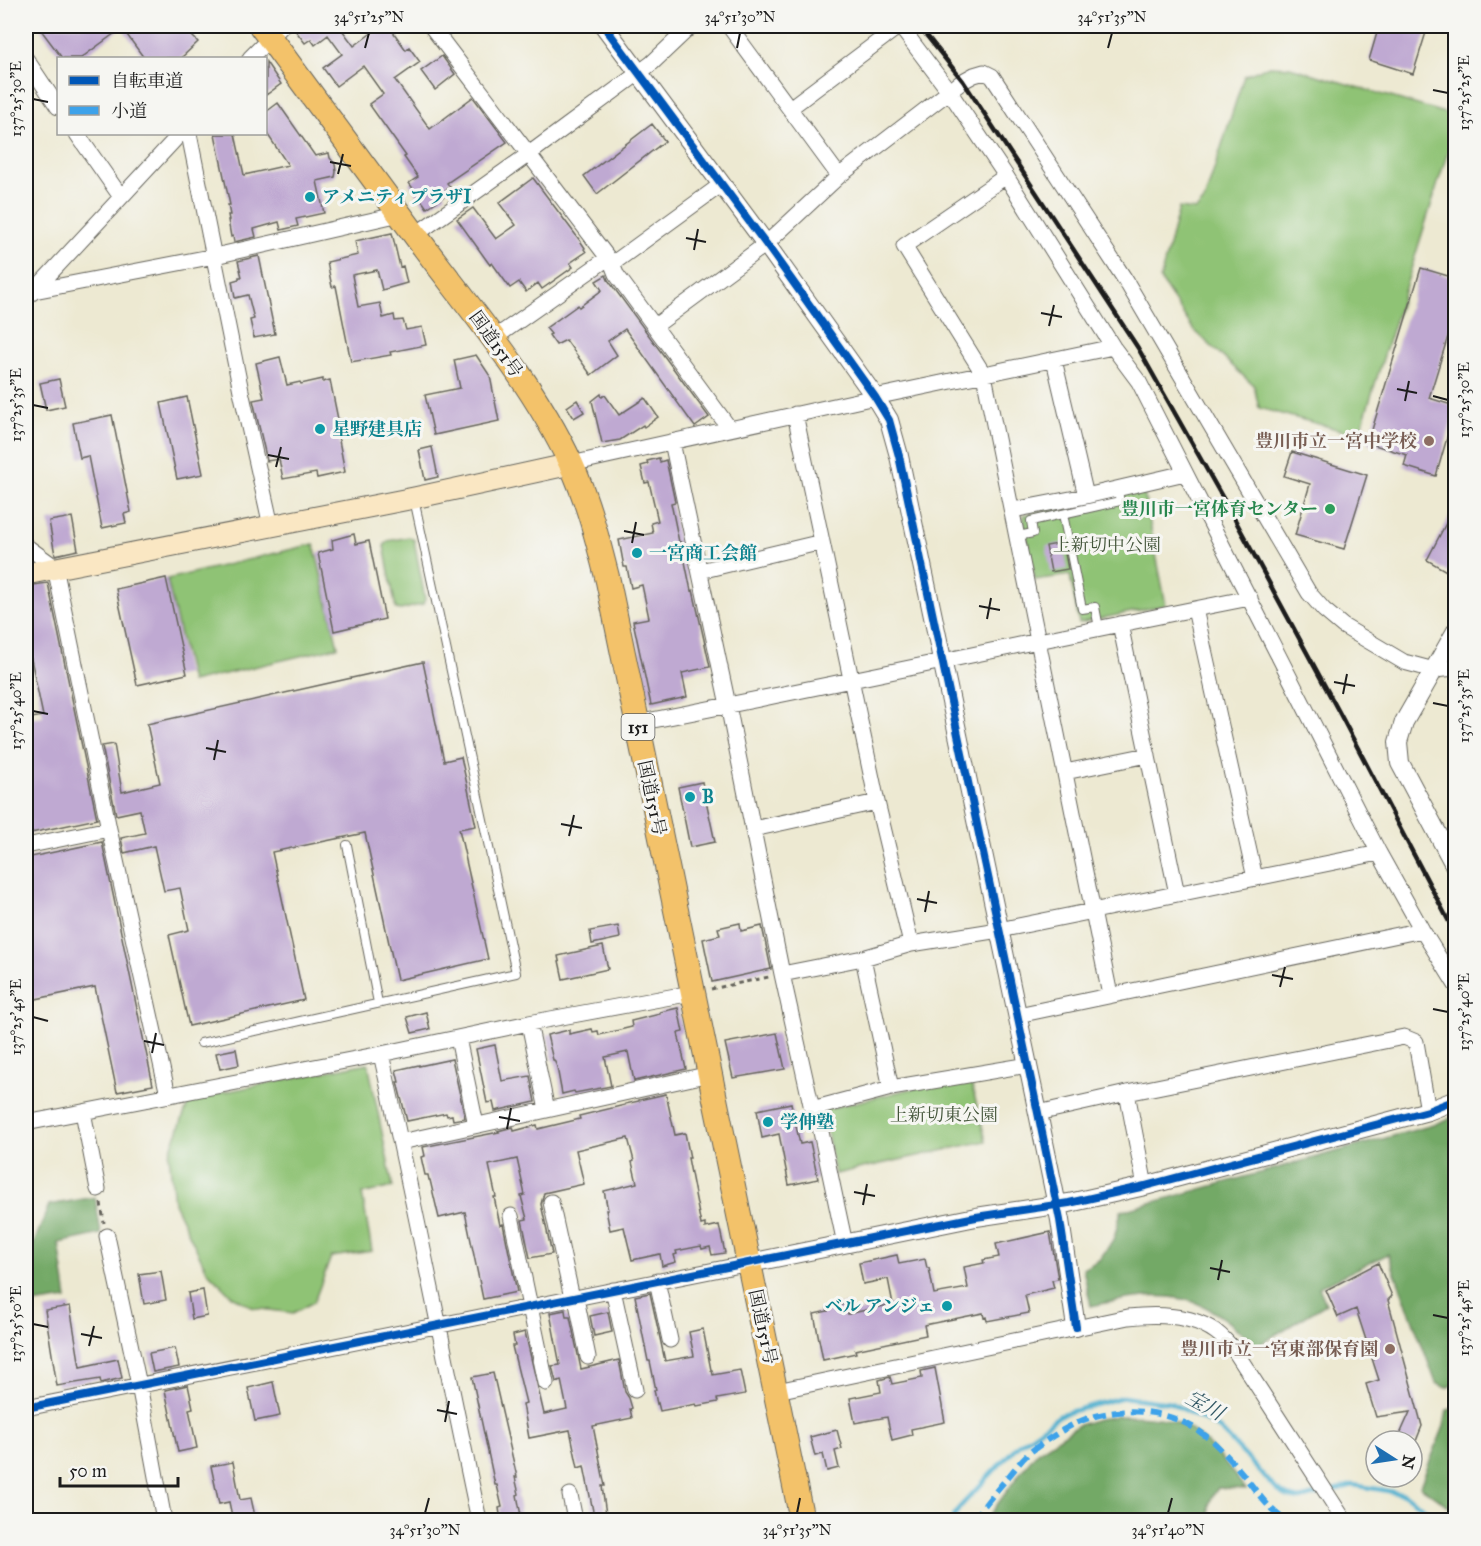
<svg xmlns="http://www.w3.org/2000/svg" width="1481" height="1546" viewBox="0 0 1481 1546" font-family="'IM FELL Great Primer','Noto Serif JP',serif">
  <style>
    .green { fill: #8fc374; stroke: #567048; stroke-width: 1.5 }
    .forest { fill: #73a966; stroke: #486241; stroke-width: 1.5 }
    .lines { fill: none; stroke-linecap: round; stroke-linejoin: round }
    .stream { stroke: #50b0cf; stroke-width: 4.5 }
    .building { fill: #bfa9d2 }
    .service-casing { stroke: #65645c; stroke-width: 10 }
    .minor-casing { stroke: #65645c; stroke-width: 17 }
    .tertiary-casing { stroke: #65645c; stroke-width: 20 }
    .secondary-casing { stroke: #65645c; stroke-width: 23 }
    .trunk-casing { stroke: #65645c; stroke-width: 26 }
    .path { stroke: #65645c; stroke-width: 3; stroke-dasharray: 4.5 4.5; stroke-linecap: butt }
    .service { stroke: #fff; stroke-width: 8 }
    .minor { stroke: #fff; stroke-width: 15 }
    .tertiary { stroke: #fff; stroke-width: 18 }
    .secondary { stroke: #fae7c3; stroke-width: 21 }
    .trunk { stroke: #f3c26a; stroke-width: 24 }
    .rail { stroke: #1c1c1c; stroke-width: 4.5 }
    .quiet { stroke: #3da2ea; stroke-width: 6; stroke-dasharray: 12 6; stroke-linecap: butt }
    .cycleway-casing { stroke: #f6f6f2; stroke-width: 11 }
    .cycleway { stroke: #0057b8; stroke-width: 8 }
    .ticks { fill: none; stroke: #1c1c1c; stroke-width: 2 }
    .culture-dot { fill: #0f9aa8; stroke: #f6f6f2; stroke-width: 2 }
    .education-dot { fill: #8d6e63; stroke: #f6f6f2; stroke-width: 2 }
    .leisure-dot { fill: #2e9e5b; stroke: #f6f6f2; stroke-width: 2 }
    .labels { text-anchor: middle; stroke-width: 6; stroke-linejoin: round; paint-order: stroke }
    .shield { fill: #f6f6f2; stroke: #5d5d5c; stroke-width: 1.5 }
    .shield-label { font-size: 16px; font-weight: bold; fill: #1c1c1c }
    .culture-label { font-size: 18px; font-weight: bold; fill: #0d838f; stroke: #f6f6f2; text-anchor: start }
    .street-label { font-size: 18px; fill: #1c1c1c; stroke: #f6f6f2 }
    .education-label { font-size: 18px; font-weight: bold; fill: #785e54; stroke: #f6f6f2; text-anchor: end }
    .leisure-label { font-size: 18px; font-weight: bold; fill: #27864d; stroke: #f6f6f2; text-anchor: end }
    .park-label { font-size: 18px; fill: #44563b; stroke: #f6f6f2 }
    .water-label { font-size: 20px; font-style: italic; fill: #315764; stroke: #f6f6f2 }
    .neatline { fill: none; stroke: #1c1c1c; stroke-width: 2 }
    .ticks-label { font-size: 15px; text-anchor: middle; fill: #1c1c1c }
  </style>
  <rect width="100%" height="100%" fill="#f6f6f2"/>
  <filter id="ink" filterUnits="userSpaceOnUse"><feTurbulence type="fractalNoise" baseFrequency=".0167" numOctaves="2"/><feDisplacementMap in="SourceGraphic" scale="12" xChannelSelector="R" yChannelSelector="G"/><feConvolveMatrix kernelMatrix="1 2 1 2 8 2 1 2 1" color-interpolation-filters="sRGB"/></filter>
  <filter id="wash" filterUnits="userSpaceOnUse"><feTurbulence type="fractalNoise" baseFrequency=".008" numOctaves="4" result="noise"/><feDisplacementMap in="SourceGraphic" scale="24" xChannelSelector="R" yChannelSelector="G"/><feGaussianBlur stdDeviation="1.35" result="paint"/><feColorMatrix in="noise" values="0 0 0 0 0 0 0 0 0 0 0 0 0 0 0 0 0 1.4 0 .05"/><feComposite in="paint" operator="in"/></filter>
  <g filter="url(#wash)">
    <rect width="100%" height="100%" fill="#ede9d2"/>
    <path class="green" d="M1269 66 1290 67 1455 116V129L1359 435 1259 408 1254 386 1193 329 1160 279 1179 208 1196 210 1204 201 1244 76Z
      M1143 488 1166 605 1079 623 1070 575 1035 580 1023 515Z
      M409 537 414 540 425 599 423 604 401 610 396 609 384 546 388 541Z
      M314 544 338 647 191 682 167 579Z
      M368 1063 393 1187 362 1194 372 1251 331 1257 314 1302 293 1313 254 1308 232 1296 207 1271 174 1203 169 1154 190 1099Z
      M969 1075 986 1141 835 1174 823 1110Z"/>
    <path class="forest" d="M1455 1116V1384L1447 1388 1436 1383 1388 1254 1319 1287 1326 1304 1257 1346C1242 1333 1227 1319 1209 1309 1172 1288 1130 1298 1091 1306L1083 1269 1099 1260 1114 1239 1121 1211 1433 1125Z
      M95 1197 101 1234 59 1243 67 1299 26 1305V1254L29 1255 49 1205Z
      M1455 1408H1456L1455 1509 1451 1508 1420 1486 1444 1426 1447 1410Z
      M1118 1416C1136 1416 1161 1416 1179 1423 1206 1435 1227 1467 1246 1489L1218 1488C1210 1499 1206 1506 1211 1520H986L1020 1473 1037 1452 1079 1425 1098 1419Z"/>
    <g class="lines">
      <path class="stream" d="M952 1520 959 1508 1018 1445 1062 1414 1123 1397 1171 1403 1220 1429 1277 1490 1287 1496 1300 1499 1353 1485 1388 1491 1405 1495 1437 1517 1456 1520"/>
    </g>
    <g id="blocks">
      <path class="building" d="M38 26H182L198 42 181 58H144L122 28 81 58H62Z
        M292 26H341L340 27 354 46 381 26H389L406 50 409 47 420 62 395 80 430 129 473 97 507 142 447 183 450 187 443 192 446 195 427 208 409 183 418 177 404 157 406 156 369 104 383 94 363 66 336 86 323 68 342 54 328 35 315 45 311 39 305 43Z
        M1379 26H1428L1413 74 1369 60Z
        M442 56 455 74 435 90 421 71Z
        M266 62 281 84 266 95Z
        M278 103 315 156 329 153 330 158 335 164 336 172 335 177 317 181 324 213 296 219 298 226 281 230 279 222 254 229 256 237 234 242 233 236 231 237 228 220H229L228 215H230L228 205H230L215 134H235L244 175 288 165 266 132V112Z
        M652 124 665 141 597 194 584 176Z
        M533 178 581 242 585 248 584 249 586 252 570 263 573 267 542 289 538 283 526 292 519 282 510 288 492 263 490 265 457 219 473 208 496 239 516 225 499 203Z
        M392 233 400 267 403 266 407 283 382 290 377 270 352 275 358 307 380 303 383 318 394 315 395 321 403 320 406 330 422 327 426 345 390 352 391 355 351 362 336 286 332 287 327 262 358 255 355 241Z
        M259 256 275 334 254 338 250 320 254 319 248 295 235 298 232 281 239 279V277H242L238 261Z
        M1421 268 1455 278V320H1453L1429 398 1455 406V410L1436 476 1404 466 1407 455 1368 443Z
        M606 275 608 280 709 417 695 427 625 329 608 341 617 355 591 375 566 340 556 345 549 335 551 334 546 328 578 305 579 307 602 290 596 281Z
        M476 355 490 376 499 421 434 435 425 395 460 388 454 360Z
        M280 357 287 385 300 382 301 384 323 379V382L330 380 341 434 338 435 345 472 317 478 316 473 283 479 279 459 267 461 253 400 264 398 256 363Z
        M59 379 65 406 46 410 40 383Z
        M601 394 602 397 605 395 619 415 645 398 658 417 644 427 643 425 620 440 602 443 592 401Z
        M187 397 203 474 177 479 161 403Z
        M577 400 584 412 574 418 567 407Z
        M112 415 131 512 124 514 126 523 102 528 88 456 80 458 73 423Z
        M432 447 438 477 425 480 419 450Z
        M1292 452 1367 475 1344 549 1295 535 1310 484 1284 476Z
        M659 458 660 462 666 460 675 502 671 503 679 542H681L691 591 693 590 710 667 682 673 687 697 651 705 633 621 649 618 642 585 631 588 627 567H624L619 540 653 533 651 523 658 521 649 482 645 483 641 466 648 464 647 461Z
        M1455 506V576L1427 560Z
        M72 517 78 550 55 555 49 521Z
        M354 534 356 544 369 541 385 619 334 631 318 553 333 549 332 540Z
        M1063 543 1068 569 1051 572 1046 546Z
        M166 578 187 674 137 685 116 589Z
        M48 583 97 819 26 834V719L43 716 31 659 26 660V586Z
        M423 662 444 761 461 757 476 826 459 829 488 959 397 980 365 833 272 852 304 1000 189 1026 169 935 189 930 180 888 164 891 154 846 124 853 121 838 145 833 140 810 116 815 102 746 114 744 122 792 160 783 147 724Z
        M702 782 715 842 690 847 678 787Z
        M102 842 153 1085 117 1092 95 987 26 1001V858Z
        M740 923 741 931 762 926 771 969 712 982 703 939 720 935 718 928Z
        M618 926 620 938 592 944 590 931Z
        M603 946 608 969 563 979 558 956Z
        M678 1008 683 1032 678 1033 686 1069 634 1081 628 1052 605 1057 611 1086 575 1093 574 1091 562 1094 557 1067 554 1060H553L547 1035 569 1030V1034L592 1029 593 1032 598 1031 599 1035 632 1027 631 1021 660 1014V1012Z
        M426 1012 430 1029 412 1033 407 1017Z
        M777 1033 785 1069 733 1078 725 1043Z
        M495 1045 502 1081 530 1076 535 1102 495 1111 493 1102 487 1103 476 1049Z
        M236 1049 239 1065 220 1069 216 1053Z
        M452 1059 465 1118 453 1120 452 1115 447 1116 446 1113 407 1121 397 1082H399L396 1070 419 1065V1066Z
        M666 1094 675 1135 685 1133 690 1158H688L701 1225 705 1224V1228L719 1225 725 1253 712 1255 710 1247 702 1249 701 1246 676 1251 677 1254 674 1255 676 1262 662 1266 660 1254 632 1260 624 1227 610 1230 606 1210H608L604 1191 637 1183 632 1162 634 1161 628 1138 576 1150 584 1184 544 1193 541 1204 552 1254 530 1258 522 1220 527 1219 521 1196 525 1195 517 1159 489 1165 496 1197H494L500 1225 503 1224 517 1292 483 1299 465 1212 439 1218 430 1180H429L428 1175H425L421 1157 425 1156 423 1147 499 1132 498 1131 513 1127 514 1131 537 1125 538 1129 580 1119 579 1116 625 1105V1104L639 1101V1100Z
        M791 1103 800 1144 810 1142 818 1179 789 1185 779 1134 762 1138 757 1110Z
        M1050 1232 1058 1279 1052 1280 1054 1288 1025 1295 1029 1313 987 1321 986 1317 984 1318 983 1313 924 1325 926 1335 855 1350 856 1353 823 1360 814 1314 828 1311 827 1307 846 1304 848 1314 893 1304 888 1279 863 1284 859 1263 897 1255 899 1264 925 1259 927 1268H929L934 1294 968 1288 964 1267 984 1263 983 1260 999 1257 996 1244Z
        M1378 1263 1392 1296 1388 1300 1422 1426 1416 1441H1397L1410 1412 1376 1417 1366 1384 1379 1380 1356 1309 1338 1317 1326 1290Z
        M161 1271 166 1300 144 1304 139 1274Z
        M203 1290 207 1316 192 1319 188 1293Z
        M650 1293 665 1361 694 1356 689 1332 703 1329 711 1370H712L713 1375 740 1370 745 1394 717 1399 718 1402 697 1406 696 1404 660 1411 658 1403 657 1404 654 1390H656L650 1361H648L635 1296Z
        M70 1306 80 1367 118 1359 122 1378 101 1383 100 1379 57 1386 45 1310Z
        M565 1310 566 1317H570L581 1369 619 1360 625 1392 629 1398 632 1408 630 1409 632 1418 593 1426 605 1486H602L607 1521H595L584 1466 578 1468 570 1430 529 1438 523 1404 526 1403 512 1346H515L513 1335 525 1332 544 1414 567 1409 561 1380 556 1382 552 1366 560 1365 550 1313Z
        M608 1312 612 1332 594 1336 590 1316Z
        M175 1348 179 1367 153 1372 149 1353Z
        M935 1368 945 1422 911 1429 912 1435 892 1440 887 1417 855 1423 850 1398 881 1392 879 1380 890 1377 892 1384 922 1378 921 1371Z
        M493 1373 517 1477H515L519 1494 517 1495 522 1521H501L499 1508 502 1507 497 1485H495L472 1377Z
        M273 1382 280 1416 255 1421 248 1388Z
        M188 1385 193 1408 189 1409 197 1448 178 1452 165 1390Z
        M837 1430 842 1449 835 1451 839 1468 827 1471 823 1454 815 1456 810 1437Z
        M233 1462 240 1500 251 1498 256 1521H233L229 1502 219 1504 211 1466Z"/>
    </g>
  </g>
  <g filter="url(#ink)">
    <use href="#blocks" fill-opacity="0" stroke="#65645c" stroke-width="1.5"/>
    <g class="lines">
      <g class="service-casing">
        <path id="service" d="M1063 514 1082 609 1095 607 1099 628
          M1018 536 1033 533 1031 521 1120 501 1117 487
          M347 845 378 1003
          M201 1043 516 973 414 499"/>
      </g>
      <g class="minor-casing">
        <path id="minor" d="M431 26 608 258 612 264 616 274 730 429
          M729 26 839 176
          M900 26 949 91 1006 176 1113 347 1139 382 1379 853 1422 930 1456 985
          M250 58 282 26
          M26 59 58 107
          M790 108 899 26
          M77 134 121 197
          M189 134 241 391 271 526
          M1006 176 904 246 984 375 1110 995
          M415 235 529 154 652 63 691 26
          M612 264 722 184
          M26 290 34 291 215 256 400 214
          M32 293 180 134
          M655 326 766 244 839 176 963 81 974 75 984 72 992 76 1126 281 1309 593 1324 610 1343 626 1404 662 1434 670 1456 668
          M493 339 608 258
          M1054 360 1086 496
          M795 414 877 802 911 944
          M672 442 728 705 782 974 812 1109 891 1088 1028 1065
          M571 464 875 397 1113 347
          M1013 510 1086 496 1185 473
          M26 546 55 567 109 829 168 1095
          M700 571 822 542
          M1195 609 1255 878
          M1120 624 1177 894
          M637 723C842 684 1045 638 1250 598
          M1065 772 1148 755
          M753 829 877 802
          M26 846 109 829
          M863 958 891 1088
          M782 974 863 958 911 944 999 930 1379 853
          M1018 1015 1422 930
          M529 1023 547 1110
          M458 1038 476 1125
          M381 1054C416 1209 446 1365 479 1520
          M1127 1093 1145 1186
          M83 1112 98 1189
          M1038 1113 1127 1093 1404 1037 1416 1042 1428 1111
          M818 1118 845 1244
          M26 1123 381 1054 529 1023 692 993
          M401 1142 710 1074
          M551 1202 572 1298
          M511 1216 546 1383
          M107 1236 139 1385 164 1520
          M657 1281 670 1340
          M613 1290 635 1390
          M576 1298 588 1357
          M777 1391 1128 1317C1155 1314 1192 1314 1216 1332 1222 1336 1227 1343 1233 1348L1344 1520
          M26 1408 750 1263
          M570 1495 575 1520"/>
      </g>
      <g class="tertiary-casing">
        <path id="tertiary" d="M604 26 766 244 875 397 889 420 899 456 1038 1113 1060 1220 1076 1327
          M1456 631 1404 722 1398 742 1400 763 1456 868
          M750 1263 976 1217 1069 1203 1145 1186 1428 1111 1456 1100"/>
      </g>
      <g class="secondary-casing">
        <path id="secondary" d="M26 574 414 498 571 464"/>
      </g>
      <g class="trunk-casing">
        <path id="trunk" d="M261 26C312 95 363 165 415 235 470 309 532 380 571 464 588 501 598 541 608 581L802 1520"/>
      </g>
      <path class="path" d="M711 989 769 977
        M101 1203 104 1223"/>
      <use href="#service" class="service"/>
      <use href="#minor" class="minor"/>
      <use href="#tertiary" class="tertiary"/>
      <use href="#secondary" class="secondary"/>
      <use href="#trunk" class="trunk"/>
      <path class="rail" d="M919 26 963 81 1138 348 1233 516 1339 712 1456 935"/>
      <path class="quiet" d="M974 1520C984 1505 996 1491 1008 1477 1015 1469 1021 1460 1029 1453 1043 1442 1060 1431 1076 1423 1116 1405 1167 1407 1203 1434 1217 1444 1230 1459 1242 1473 1255 1489 1267 1508 1285 1520"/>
      <g class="cycleway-casing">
        <path id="cycleway" d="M604 26 766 244 875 397 889 420 899 456 1038 1113 1060 1220 1076 1327
          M26 1408 976 1217 1069 1203 1145 1186 1428 1111 1456 1100"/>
      </g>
      <use href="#cycleway" class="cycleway"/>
    </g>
  </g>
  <path class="ticks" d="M365 48 369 33M737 48 740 33M1108 48 1112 33M1433 90 1448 93M33 99 48 102M330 162 351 166M338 174 343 154M686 238 706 242M694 250 698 229M1041 313 1062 317M1049 326 1054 305M1397 389 1417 393M1433 396 1448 400M1405 401 1409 381M33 405 48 408M268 455 289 459M276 467 281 447M624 531 644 535M632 543 636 522M979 606 1000 610M987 619 991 598M1334 682 1355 686M1343 694 1347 674M1433 703 1448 706M33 711 48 714M206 748 226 752M214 760 218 740M561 824 582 828M569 836 574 815M917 899 937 903M925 912 929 891M1272 975 1293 979M1280 987 1285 967M1433 1009 1448 1012M33 1017 48 1021M144 1041 164 1045M152 1053 156 1033M499 1117 520 1121M507 1129 511 1108M854 1192 875 1196M863 1205 867 1184M1210 1268 1230 1272M1218 1280 1222 1260M1433 1315 1448 1318M33 1324 48 1327M81 1334 102 1338M89 1346 94 1326M437 1410 457 1414M445 1422 449 1401M425 1513 429 1498M797 1513 800 1498M1168 1513 1172 1498"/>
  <g class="culture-dot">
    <circle cx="310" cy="197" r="6"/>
    <circle cx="320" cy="429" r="6"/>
    <circle cx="637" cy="553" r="6"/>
    <circle cx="690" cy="797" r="6"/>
    <circle cx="768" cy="1122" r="6"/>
    <circle cx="947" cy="1306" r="6"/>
  </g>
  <g class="education-dot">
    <circle cx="1429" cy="441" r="6"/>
    <circle cx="1390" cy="1349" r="6"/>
  </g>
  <circle class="leisure-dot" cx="1330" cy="509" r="6"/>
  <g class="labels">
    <rect class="shield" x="621.5" y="714" width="33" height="26" rx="4.5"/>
    <g class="shield-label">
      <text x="638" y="733">151</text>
    </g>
    <g class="culture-label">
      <text x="322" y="203">アメニティプラザI</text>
      <text x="332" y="435">星野建具店</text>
      <text x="649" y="559">一宮商工会館</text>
      <text x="702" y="803">B</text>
      <text x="780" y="1128">学伸塾</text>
      <text x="935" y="1312" text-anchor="end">ベル アンジェ</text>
    </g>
    <g class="street-label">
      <text transform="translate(496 344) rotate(54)" y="6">国道151号</text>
      <text transform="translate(652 798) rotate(78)" y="6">国道151号</text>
      <text transform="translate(763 1327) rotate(78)" y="6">国道151号</text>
    </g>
    <g class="education-label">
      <text x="1417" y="447">豊川市立一宮中学校</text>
      <text x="1378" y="1355">豊川市立一宮東部保育園</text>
    </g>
    <g class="leisure-label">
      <text x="1318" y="515">豊川市一宮体育センター</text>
    </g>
    <g class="park-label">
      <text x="1107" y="551">上新切中公園</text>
      <text x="944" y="1121">上新切東公園</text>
    </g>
    <g class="water-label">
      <text transform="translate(1205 1405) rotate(29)" y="7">宝川</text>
    </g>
  </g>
  <rect width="1481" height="1546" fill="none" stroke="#f6f6f2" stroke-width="66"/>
  <rect x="57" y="57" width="210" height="78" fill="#f6f6f2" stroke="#9f9f9c" stroke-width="1.5"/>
  <rect x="69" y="76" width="30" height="9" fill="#0057b8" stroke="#9f9f9c" stroke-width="1.5"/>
  <text x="111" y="87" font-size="18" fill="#1c1c1c">自転車道</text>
  <rect x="69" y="106" width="30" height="9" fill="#3da2ea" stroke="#9f9f9c" stroke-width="1.5"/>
  <text x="111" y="117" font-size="18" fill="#1c1c1c">小道</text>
  <g transform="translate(1394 1459) rotate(102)"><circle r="28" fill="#f6f6f2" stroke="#9f9f9c" stroke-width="1.5"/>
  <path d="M0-4.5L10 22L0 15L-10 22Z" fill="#1f6fb2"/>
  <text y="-9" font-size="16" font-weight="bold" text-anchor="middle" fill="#1c1c1c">N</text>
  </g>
  <path d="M60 1477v9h118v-9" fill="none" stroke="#1c1c1c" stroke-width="3"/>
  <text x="69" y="1477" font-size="18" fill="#1c1c1c" stroke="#f6f6f2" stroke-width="4.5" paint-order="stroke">50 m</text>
  <rect x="33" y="33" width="1415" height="1480" class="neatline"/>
  <g class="ticks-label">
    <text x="369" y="22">34°51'25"N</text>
    <text x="740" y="22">34°51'30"N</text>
    <text x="1112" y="22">34°51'35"N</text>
    <text transform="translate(1464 93) rotate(-90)" y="5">137°25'25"E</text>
    <text transform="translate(16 99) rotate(-90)" y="5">137°25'30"E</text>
    <text transform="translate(1464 400) rotate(-90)" y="5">137°25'30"E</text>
    <text transform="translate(16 405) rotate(-90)" y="5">137°25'35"E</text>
    <text transform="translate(1464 706) rotate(-90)" y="5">137°25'35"E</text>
    <text transform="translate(16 711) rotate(-90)" y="5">137°25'40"E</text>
    <text transform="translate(1464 1012) rotate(-90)" y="5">137°25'40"E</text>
    <text transform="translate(16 1017) rotate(-90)" y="5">137°25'45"E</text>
    <text transform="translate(1464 1318) rotate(-90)" y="5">137°25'45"E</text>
    <text transform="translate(16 1324) rotate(-90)" y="5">137°25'50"E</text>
    <text x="425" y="1535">34°51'30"N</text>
    <text x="797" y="1535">34°51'35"N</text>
    <text x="1168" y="1535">34°51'40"N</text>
  </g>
</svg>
